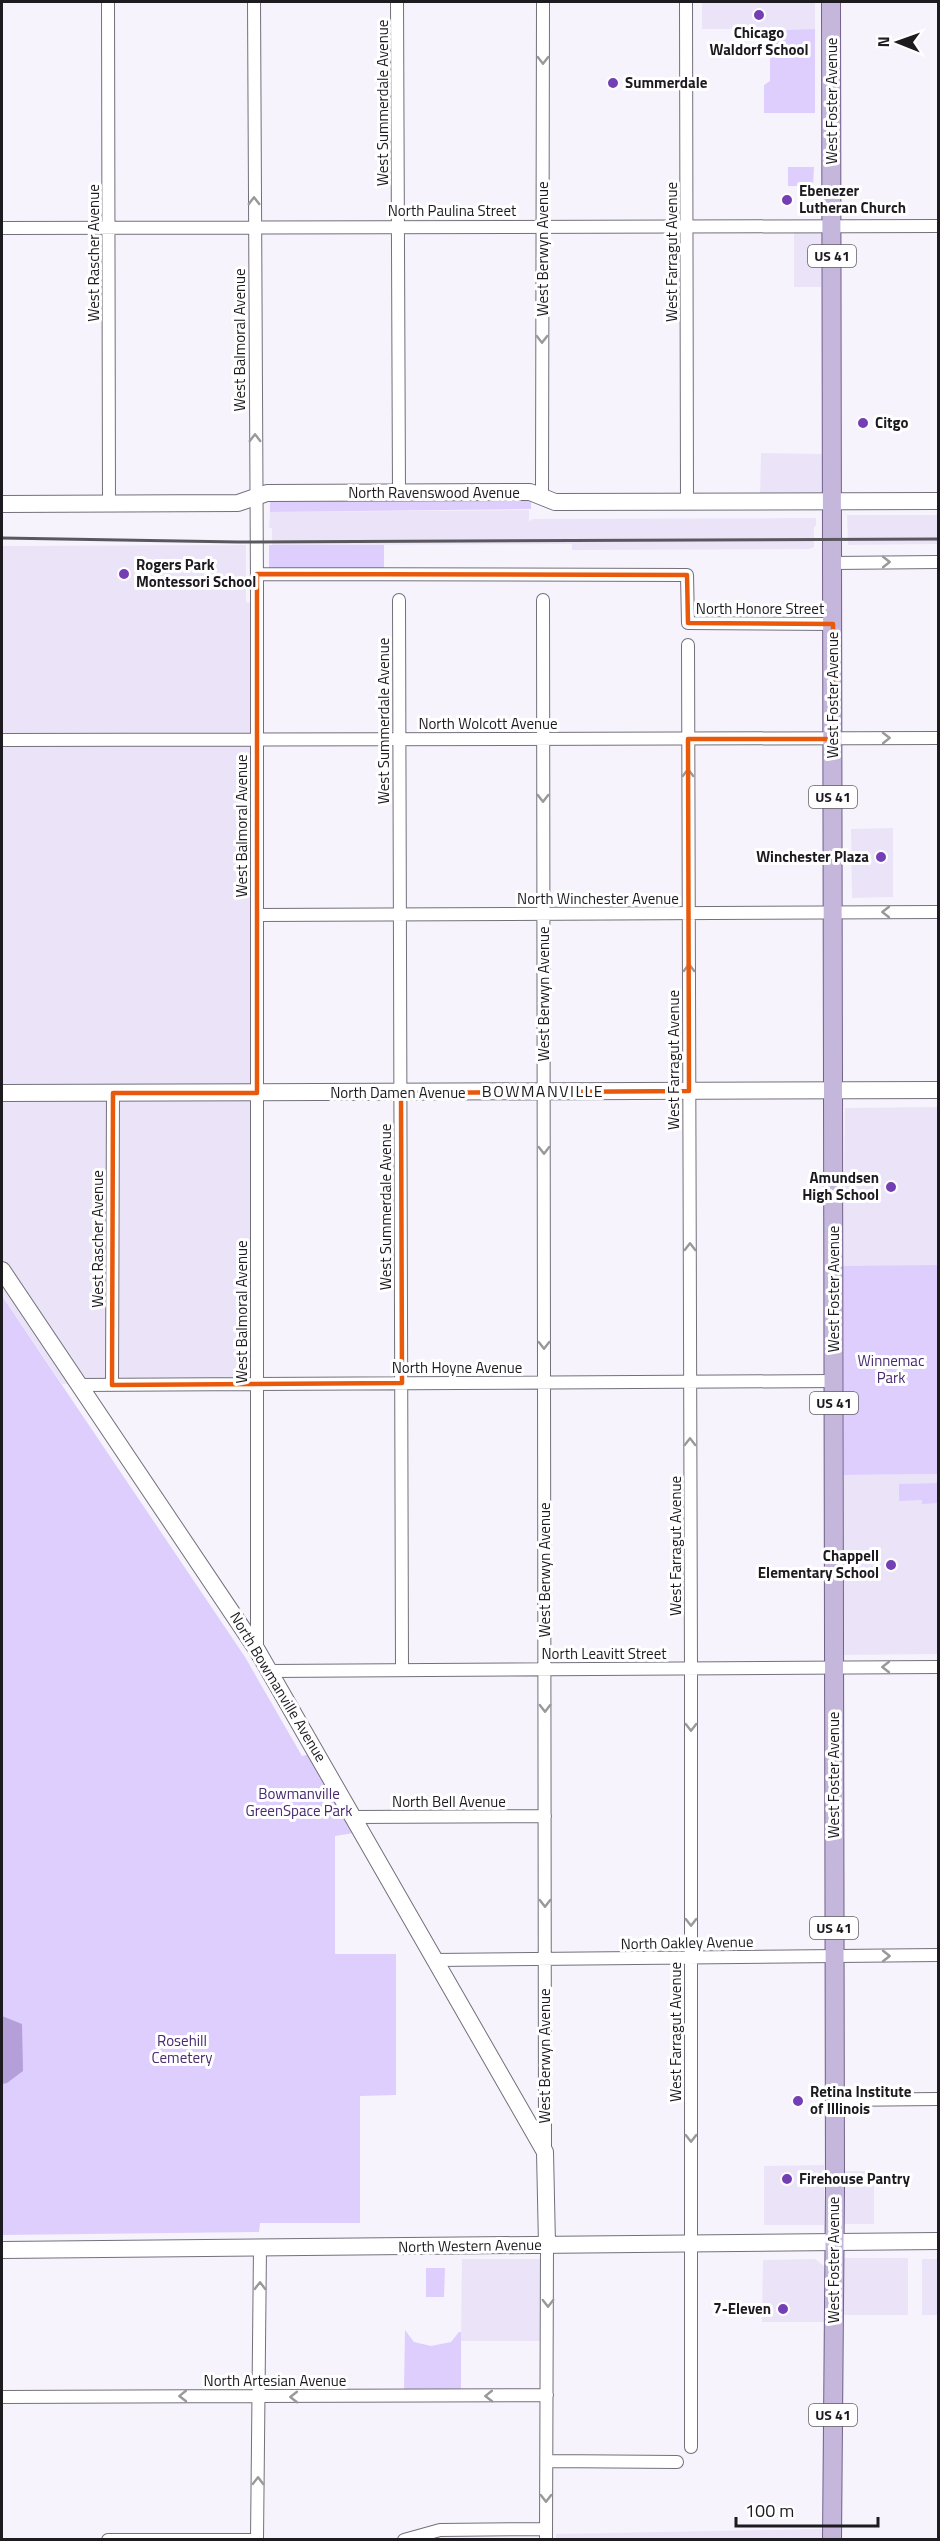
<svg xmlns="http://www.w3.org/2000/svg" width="940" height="2541" viewBox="0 0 940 2541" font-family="'Titillium Web',sans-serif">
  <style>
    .built { fill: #ebe4f8 }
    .green { fill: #decefd }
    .water { fill: #b49fd9 }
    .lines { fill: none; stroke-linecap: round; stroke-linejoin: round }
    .street-casing { stroke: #73707b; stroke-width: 14 }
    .secondary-casing { stroke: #73707b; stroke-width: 18 }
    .primary-casing { stroke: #71618b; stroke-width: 20 }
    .street { stroke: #fff; stroke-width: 12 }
    .secondary { stroke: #fff; stroke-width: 16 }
    .primary { stroke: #c5b7dc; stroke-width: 18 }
    .rail { stroke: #5a585e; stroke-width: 3 }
    .oneway { stroke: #99989b }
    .marked { fill: none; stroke: #e8590c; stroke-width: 4.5; stroke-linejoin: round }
    .poi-dot { fill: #743fb5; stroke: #fff; stroke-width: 2 }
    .labels { text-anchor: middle; stroke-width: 6; stroke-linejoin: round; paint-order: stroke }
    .shield { fill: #fff; stroke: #615f63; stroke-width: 1.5 }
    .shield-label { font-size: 14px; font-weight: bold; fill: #1d1b20 }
    .poi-label { font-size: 15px; font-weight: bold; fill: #1d1b20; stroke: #fff; text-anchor: start }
    .street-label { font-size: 15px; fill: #1d1b20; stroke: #fff }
    .park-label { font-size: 15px; fill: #482a6f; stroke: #fff }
    .neighbourhood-label { font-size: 16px; letter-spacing: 1.5px; fill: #1d1b20; stroke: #fff }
  </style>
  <rect width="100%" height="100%" fill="#f6f3fd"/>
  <path class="built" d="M702 2H815V29H702Z
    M794 227 822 228 821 287H794Z
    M761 453 823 454 822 496H760Z
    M529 510V521L533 519 816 518V526L814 527V547L809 549 572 550V544L272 545V528H269L270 512Z
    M847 515H938V544L848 545Z
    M238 545H246V602L255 604 258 1381 62 1384 2 1296V546Z
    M893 828V897L852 898 851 829Z
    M938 1107V1266H843L845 1108Z
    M938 1474V1654L842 1655 844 1475Z
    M824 2165V2225H764V2166Z
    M843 2171H874V2224H844Z
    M843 2258H908V2315H844Z
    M462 2259H546L547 2341H461Z
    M815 2259 824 2266V2322H762L763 2260Z
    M922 2259H938V2315H922Z
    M822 2529V2540L556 2539V2534Z"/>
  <path class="green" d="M815 29V113H764V85L770 81V30Z
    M788 167H814L813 186H788Z
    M531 498V509L270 512V500Z
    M269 545H384V568H269Z
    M938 1265V1474L844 1475 843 1266Z
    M2 1296 245 1657 302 1756 311 1754 354 1833 335 1836V1954H396V2095L360 2096V2223H260L259 2232 2 2235Z
    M938 1483V1503L922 1504V1500L899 1501V1484Z
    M426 2268H445L444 2297H426Z
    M405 2330 414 2342 431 2346 451 2342 459 2332H461V2391L404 2392Z"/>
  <path class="water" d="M2 2016 22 2024 23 2071 7 2083 2 2084Z"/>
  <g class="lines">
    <g class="street-casing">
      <path id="street" d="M108 2 109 504
        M254 2 257 588V1650
        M397 2 399 493
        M686 2 687 502
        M2 228 938 226
        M542 496 543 2
        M833 563 938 562
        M257 574 687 575 688 623 833 624
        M399 600 402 1670
        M543 600 545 2150
        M688 645 691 1669V2447
        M2 740 938 738
        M257 915 938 912
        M79 1385 834 1381
        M112 1385 113 1093
        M269 1671 938 1667
        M353 1817 545 1816
        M435 1960 938 1955
        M835 2100 938 2099
        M2 2397 547 2395
        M547 2461 677 2462
        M108 2540H254
        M257 2540 260 2248
        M404 2540 440 2530 546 2529
        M546 2540 547 2245"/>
    </g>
    <g class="secondary-casing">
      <path id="secondary" d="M2 504 238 503 267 493 530 492 555 502 938 501
        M2 1093 938 1090
        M2 1270 257 1650 545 2152 547 2245
        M2 2250 938 2241"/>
    </g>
    <g class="primary-casing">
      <path id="primary" d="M831 2 835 2188 832 2540"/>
    </g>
    <use href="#street" class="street"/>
    <use href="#secondary" class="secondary"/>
    <use href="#primary" class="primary"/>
    <path class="rail" d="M2 538 238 542 938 539"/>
  </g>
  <defs><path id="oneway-chevron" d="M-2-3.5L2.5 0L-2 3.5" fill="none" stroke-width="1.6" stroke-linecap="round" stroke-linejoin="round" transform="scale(1.5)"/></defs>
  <g class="oneway">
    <use href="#oneway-chevron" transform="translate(543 60) rotate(90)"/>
    <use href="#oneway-chevron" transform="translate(254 201) rotate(-90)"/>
    <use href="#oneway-chevron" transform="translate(542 339) rotate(90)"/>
    <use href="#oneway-chevron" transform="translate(255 438) rotate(-90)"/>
    <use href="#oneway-chevron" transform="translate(886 562)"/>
    <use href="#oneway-chevron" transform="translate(886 738) rotate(-1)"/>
    <use href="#oneway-chevron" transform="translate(688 773) rotate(-90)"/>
    <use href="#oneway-chevron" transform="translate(543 798) rotate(90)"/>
    <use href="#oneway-chevron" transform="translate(886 912) rotate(180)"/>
    <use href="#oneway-chevron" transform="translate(689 968) rotate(-90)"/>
    <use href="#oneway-chevron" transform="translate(544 1150) rotate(90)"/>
    <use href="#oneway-chevron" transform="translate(690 1247) rotate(-90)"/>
    <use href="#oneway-chevron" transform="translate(544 1345) rotate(90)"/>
    <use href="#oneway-chevron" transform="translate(690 1442) rotate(-90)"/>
    <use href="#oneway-chevron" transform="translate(886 1667) rotate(180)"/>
    <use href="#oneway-chevron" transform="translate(545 1708) rotate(90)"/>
    <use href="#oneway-chevron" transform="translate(691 1727) rotate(90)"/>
    <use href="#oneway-chevron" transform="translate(545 1903) rotate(90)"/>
    <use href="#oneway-chevron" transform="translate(691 1922) rotate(90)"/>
    <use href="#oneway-chevron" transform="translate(886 1956)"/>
    <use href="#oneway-chevron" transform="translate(691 2138) rotate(90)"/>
    <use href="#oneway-chevron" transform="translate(260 2286) rotate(-89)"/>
    <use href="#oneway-chevron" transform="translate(548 2303) rotate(90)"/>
    <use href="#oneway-chevron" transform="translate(183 2396) rotate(179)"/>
    <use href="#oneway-chevron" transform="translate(489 2396) rotate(179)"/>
    <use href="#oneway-chevron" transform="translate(294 2397) rotate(180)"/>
    <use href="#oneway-chevron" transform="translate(258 2481) rotate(-89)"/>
    <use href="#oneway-chevron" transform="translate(546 2498) rotate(90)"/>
  </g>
  <path class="marked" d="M257 574 687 575 688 623 833 624V739H688L689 1091 401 1093 402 1383 112 1385 113 1093H257Z"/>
  <g class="poi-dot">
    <circle cx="759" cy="15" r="6"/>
    <circle cx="613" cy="83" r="6"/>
    <circle cx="787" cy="200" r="6"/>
    <circle cx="863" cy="423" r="6"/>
    <circle cx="124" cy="574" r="6"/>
    <circle cx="881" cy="857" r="6"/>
    <circle cx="891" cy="1187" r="6"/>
    <circle cx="891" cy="1565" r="6"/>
    <circle cx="798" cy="2101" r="6"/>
    <circle cx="787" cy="2179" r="6"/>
    <circle cx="783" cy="2309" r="6"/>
  </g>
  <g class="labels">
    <g class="shield">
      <rect x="808" y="245" width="48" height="22" rx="4.5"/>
      <rect x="809" y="786" width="48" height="22" rx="4.5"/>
      <rect x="810" y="1392" width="48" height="22" rx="4.5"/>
      <rect x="810" y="1917" width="48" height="22" rx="4.5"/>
      <rect x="809" y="2404" width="48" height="22" rx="4.5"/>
    </g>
    <g class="shield-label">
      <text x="832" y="261">US 41</text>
      <text x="833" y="802">US 41</text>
      <text x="834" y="1408">US 41</text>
      <text x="834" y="1933">US 41</text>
      <text x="833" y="2420">US 41</text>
    </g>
    <g class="poi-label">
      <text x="759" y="38" text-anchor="middle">Chicago<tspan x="759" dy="17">Waldorf School</tspan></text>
      <text x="625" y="88">Summerdale</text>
      <text x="799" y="196">Ebenezer<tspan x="799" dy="17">Lutheran Church</tspan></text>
      <text x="875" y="428">Citgo</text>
      <text x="136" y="570">Rogers Park<tspan x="136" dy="17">Montessori School</tspan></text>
      <text x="869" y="862" text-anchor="end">Winchester Plaza</text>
      <text x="879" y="1183" text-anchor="end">Amundsen<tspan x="879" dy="17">High School</tspan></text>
      <text x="879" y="1561" text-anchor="end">Chappell<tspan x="879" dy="17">Elementary School</tspan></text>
      <text x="810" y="2097">Retina Institute<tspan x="810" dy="17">of Illinois</tspan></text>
      <text x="799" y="2184">Firehouse Pantry</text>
      <text x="771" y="2314" text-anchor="end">7-Eleven</text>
    </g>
    <g class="street-label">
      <text transform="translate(832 101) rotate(-90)" y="5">West Foster Avenue</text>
      <text transform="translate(383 103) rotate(-90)" y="5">West Summerdale Avenue</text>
      <text x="452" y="216">North Paulina Street</text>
      <text transform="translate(543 249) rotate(-90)" y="5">West Berwyn Avenue</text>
      <text transform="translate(672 252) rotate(-90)" y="5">West Farragut Avenue</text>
      <text transform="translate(94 253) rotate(-90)" y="5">West Rascher Avenue</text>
      <text transform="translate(240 340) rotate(-90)" y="5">West Balmoral Avenue</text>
      <text x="434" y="498">North Ravenswood Avenue</text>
      <text x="760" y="614">North Honore Street</text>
      <text transform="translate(833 695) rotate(-90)" y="5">West Foster Avenue</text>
      <text transform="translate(384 721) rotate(-90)" y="5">West Summerdale Avenue</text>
      <text x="488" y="729">North Wolcott Avenue</text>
      <text transform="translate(242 826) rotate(-90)" y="5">West Balmoral Avenue</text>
      <text x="598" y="904">North Winchester Avenue</text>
      <text transform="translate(544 994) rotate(-90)" y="5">West Berwyn Avenue</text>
      <text transform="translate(674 1060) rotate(-90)" y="5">West Farragut Avenue</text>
      <text x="398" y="1098">North Damen Avenue</text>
      <text transform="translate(386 1207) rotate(-90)" y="5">West Summerdale Avenue</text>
      <text transform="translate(98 1239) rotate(-90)" y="5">West Rascher Avenue</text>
      <text transform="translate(834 1289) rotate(-90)" y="5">West Foster Avenue</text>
      <text transform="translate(242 1312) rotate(-90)" y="5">West Balmoral Avenue</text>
      <text x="457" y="1373">North Hoyne Avenue</text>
      <text transform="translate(676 1546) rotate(-90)" y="5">West Farragut Avenue</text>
      <text transform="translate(545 1570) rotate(-90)" y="5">West Berwyn Avenue</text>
      <text x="604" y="1659">North Leavitt Street</text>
      <text transform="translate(278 1687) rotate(59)" y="5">North Bowmanville Avenue</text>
      <text transform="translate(834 1775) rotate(-90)" y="5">West Foster Avenue</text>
      <text x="449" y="1807">North Bell Avenue</text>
      <text transform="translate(687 1943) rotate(-1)" y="5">North Oakley Avenue</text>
      <text transform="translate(676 2032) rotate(-90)" y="5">West Farragut Avenue</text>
      <text transform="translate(545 2056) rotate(-90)" y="5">West Berwyn Avenue</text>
      <text transform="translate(470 2246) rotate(-1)" y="5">North Western Avenue</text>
      <text transform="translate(834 2260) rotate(-90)" y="5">West Foster Avenue</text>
      <text x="275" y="2386">North Artesian Avenue</text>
    </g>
    <g class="park-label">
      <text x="891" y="1366">Winnemac<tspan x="891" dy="17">Park</tspan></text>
      <text x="299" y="1799">Bowmanville<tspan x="299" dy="17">GreenSpace Park</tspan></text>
      <text x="182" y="2046">Rosehill<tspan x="182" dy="17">Cemetery</tspan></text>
    </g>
    <g class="neighbourhood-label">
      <text x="543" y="1097">BOWMANVILLE</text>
    </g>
  </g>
  <rect width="940" height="2541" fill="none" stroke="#1d1b20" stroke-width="6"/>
  <g transform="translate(898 42) rotate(271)" stroke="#ffffff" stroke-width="4.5" paint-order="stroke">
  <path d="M0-4.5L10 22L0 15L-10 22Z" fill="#1d1b20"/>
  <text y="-9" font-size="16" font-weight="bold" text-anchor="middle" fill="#1d1b20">N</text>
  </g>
  <path d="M736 2517v9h142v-9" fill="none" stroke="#1d1b20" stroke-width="3"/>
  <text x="745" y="2517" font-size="18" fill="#1d1b20" stroke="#ffffff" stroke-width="4.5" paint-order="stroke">100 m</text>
</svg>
